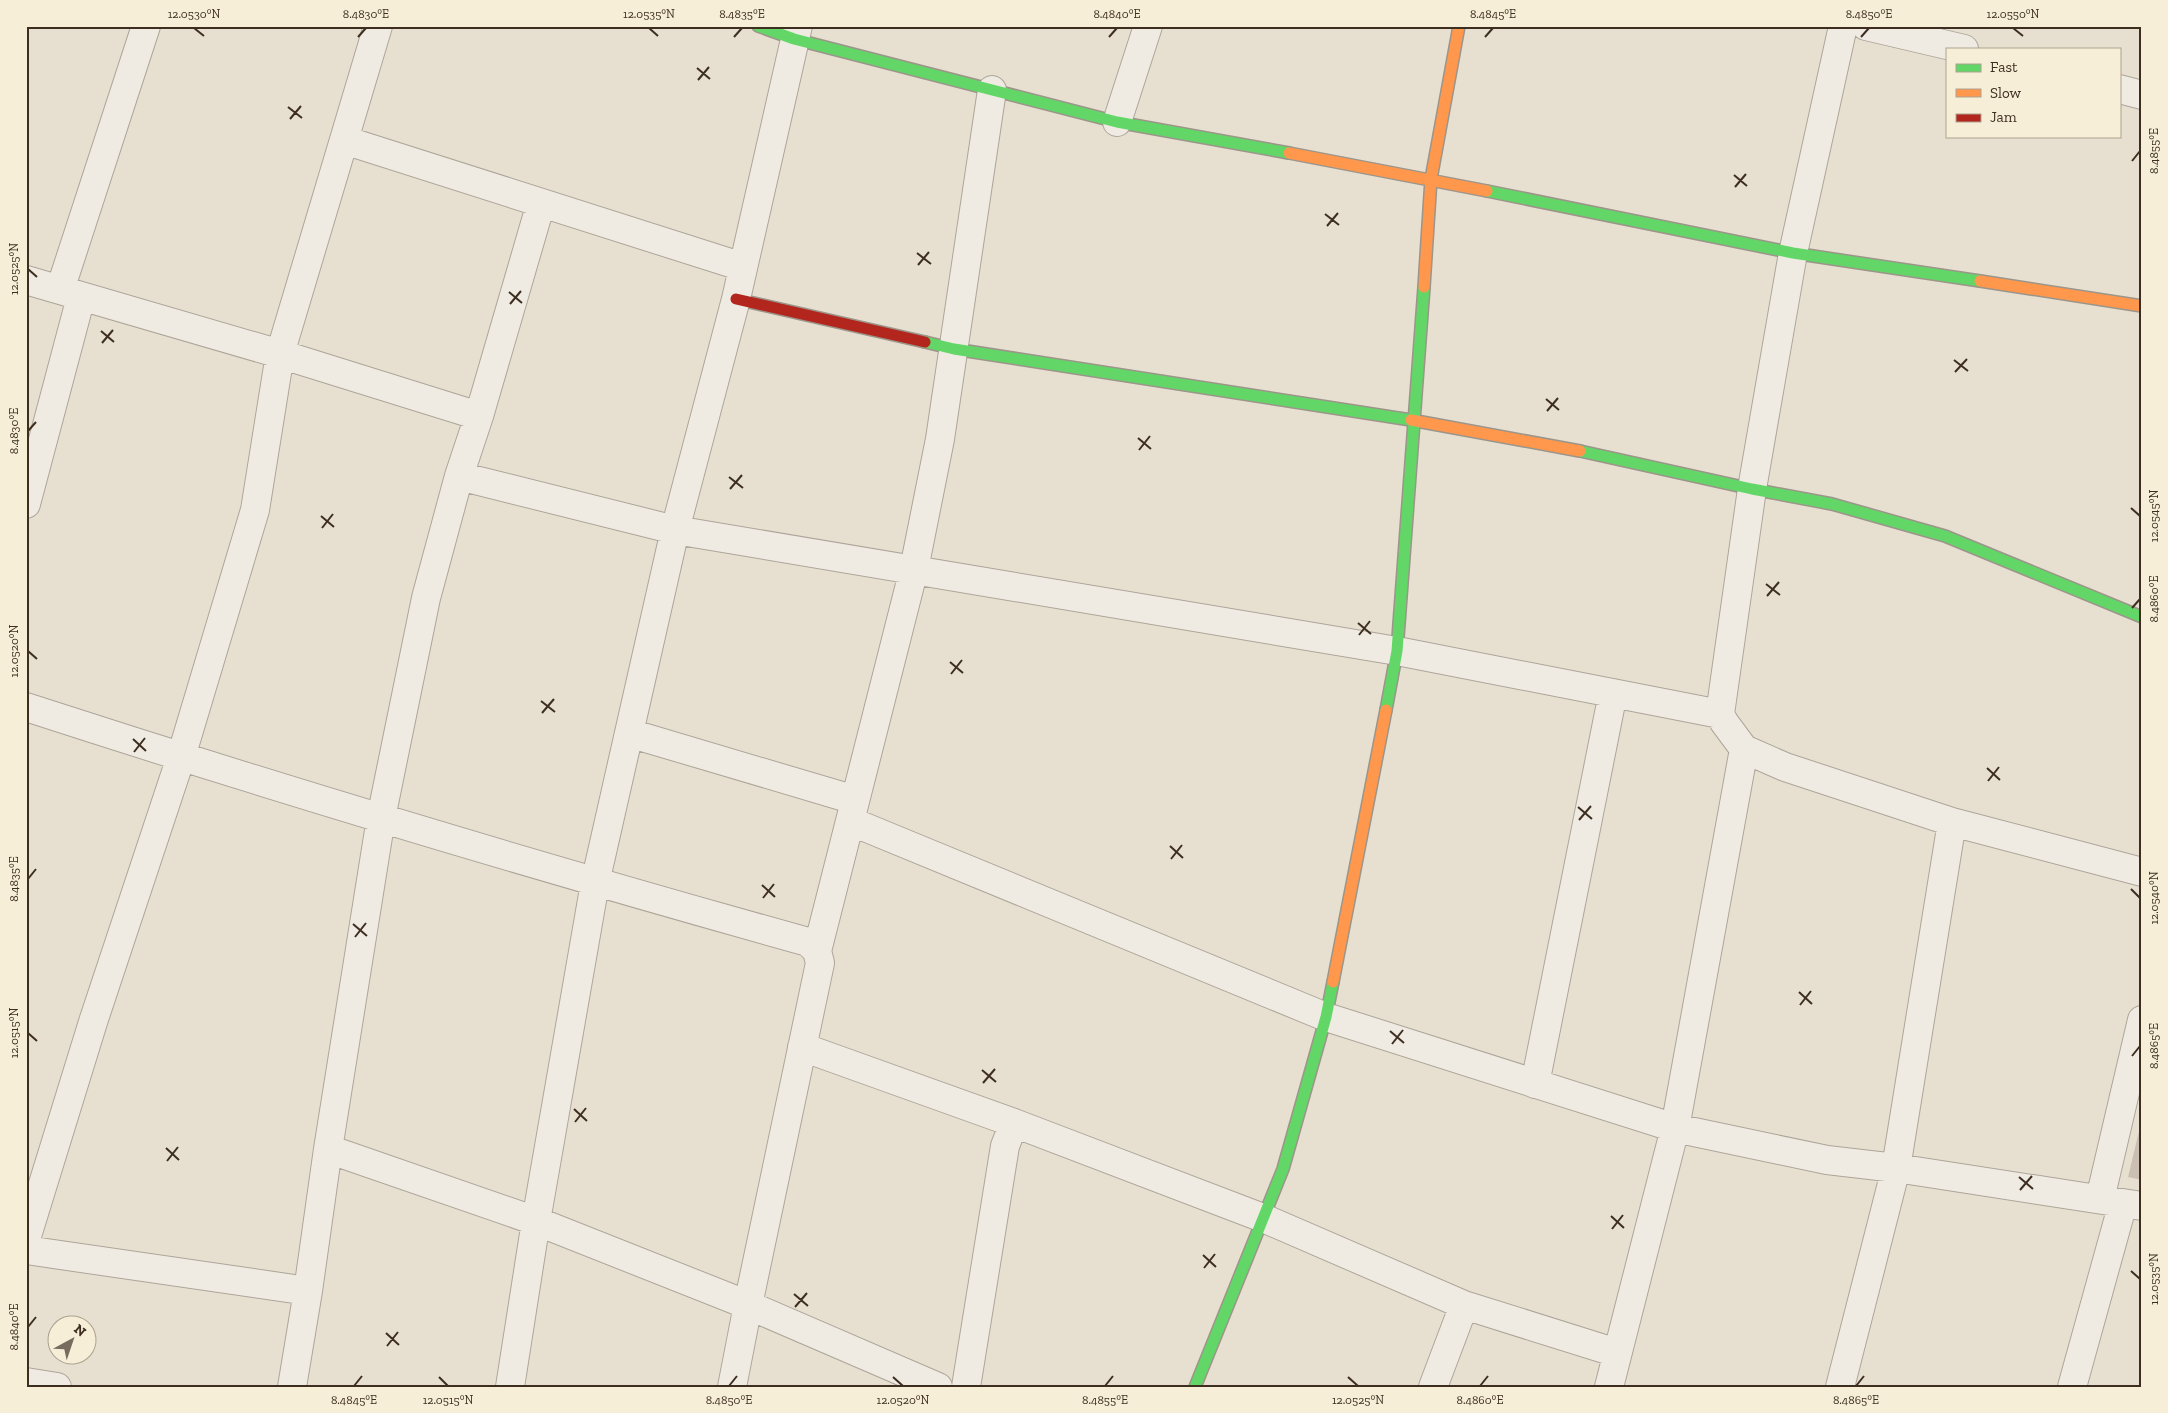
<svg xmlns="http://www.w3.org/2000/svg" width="2168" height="1413" viewBox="0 0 2168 1413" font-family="'Zilla Slab',serif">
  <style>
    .building { fill: #cbbfb2 }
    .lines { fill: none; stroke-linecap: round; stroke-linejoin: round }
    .street-casing { stroke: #ada599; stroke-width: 30 }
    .fast-casing { stroke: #9c958a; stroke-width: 14 }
    .slow-casing { stroke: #9c958a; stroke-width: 14 }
    .jam-casing { stroke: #9c958a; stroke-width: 14 }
    .street { stroke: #efebe3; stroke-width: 28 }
    .fast { stroke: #63d668; stroke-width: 11 }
    .slow { stroke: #ff974d; stroke-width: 11 }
    .jam { stroke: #b3261e; stroke-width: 11 }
    .ticks { fill: none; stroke: #3d2e20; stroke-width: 2 }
    .neatline { fill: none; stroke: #3d2e20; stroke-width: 2 }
    .ticks-label { font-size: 12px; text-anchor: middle; fill: #3d2e20 }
  </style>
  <rect width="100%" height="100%" fill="#e7e0d1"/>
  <path class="building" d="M2141 1123H2142V1180L2128 1177Z"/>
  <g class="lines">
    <g class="street-casing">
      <path id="street" d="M1843 26 1793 253 1752 489 1720 714 1724 722 1744 749 1785 767 1952 822 2142 872
        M1866 26 1964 49
        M2119 89 2142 95
        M1117 122 1148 26
        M344 140 743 267
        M26 280 280 354 479 416
        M60 290 146 26
        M459 476 675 530 1397 651 1720 714
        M26 504 81 297
        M26 707C285 791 546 869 808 942L817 951
        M629 733 855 800
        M850 821 1326 1017 1675 1128 1827 1160 1896 1168 2142 1206
        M802 1047 1014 1123 1263 1218 1464 1305 1617 1353
        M1535 1084 1613 693
        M328 1149 536 1221 748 1305 938 1387
        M2100 1199 2142 1020
        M26 1239 93 1022 181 757 255 510 280 354 378 26
        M26 1250 308 1291
        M26 1382 57 1387
        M292 1387 308 1291 328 1149 381 818 426 598 459 476 479 416 541 203
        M510 1387 536 1221 595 883 675 530 736 299 798 26
        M732 1387 748 1305 820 963 817 951 914 569 940 439 992 90
        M966 1387 1005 1146 1014 1123
        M1433 1387 1464 1305
        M1609 1387 1675 1128 1744 749
        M1840 1387 1896 1168 1952 822
        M2072 1387 2123 1203"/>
    </g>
    <g class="fast-casing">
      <path id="fast" d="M758 26 794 39 1117 122 1289 153
        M1487 191 1793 253 1980 281
        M925 342 954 349 1411 420
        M1580 451 1752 489 1832 504 1945 536 2142 617
        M1386 710 1397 651 1424 287
        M1195 1387 1283 1169 1326 1017 1333 982"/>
    </g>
    <g class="slow-casing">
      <path id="slow" d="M1289 153 1487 191
        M1980 281 2142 306
        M1424 287 1431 179 1459 26
        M1411 420 1580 451
        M1333 982 1386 710"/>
    </g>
    <g class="jam-casing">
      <path id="jam" d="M736 299 925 342"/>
    </g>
    <use href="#street" class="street"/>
    <use href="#fast" class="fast"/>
    <use href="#slow" class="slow"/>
    <use href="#jam" class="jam"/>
  </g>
  <path class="ticks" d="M194 28 204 36M649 28 658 36M2013 28 2023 36M358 37 366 28M734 37 742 28M1109 37 1117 28M1485 37 1493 28M1861 37 1869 28M697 68 710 79M698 80 709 67M288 107 302 118M290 119 301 106M2132 161 2140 151M1734 175 1747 186M1735 187 1746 174M1325 214 1339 225M1327 226 1338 213M917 253 931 264M918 265 929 252M28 269 37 277M509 292 522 303M510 304 521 291M101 331 114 342M102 343 113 330M1954 360 1968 371M1955 372 1967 359M1546 399 1559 410M1547 411 1558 398M28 431 36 422M1138 438 1151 449M1139 450 1150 436M729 477 743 488M730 489 742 475M2131 508 2140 516M321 516 334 527M322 528 333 514M1766 584 1780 595M1767 596 1779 582M2132 608 2140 599M1358 623 1371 634M1359 635 1370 621M28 651 37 659M950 662 963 673M951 674 962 660M541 701 555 712M542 713 554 699M133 739 146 751M134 752 145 738M1987 768 2000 780M1988 781 1999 767M1578 807 1592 819M1579 820 1591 806M1170 846 1183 858M1171 859 1182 845M28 879 36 869M762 885 775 897M2131 889 2140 898M763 898 774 884M353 924 367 936M355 937 366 923M1799 992 1812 1004M1800 1005 1811 991M1390 1031 1404 1043M28 1033 37 1041M1392 1044 1403 1030M2132 1056 2140 1046M982 1070 996 1082M983 1083 995 1069M574 1109 587 1121M575 1122 586 1108M166 1148 179 1160M167 1161 178 1147M2019 1177 2033 1189M2020 1190 2032 1176M1611 1216 1624 1228M1612 1229 1623 1215M1203 1255 1216 1267M1204 1268 1215 1254M2131 1271 2140 1279M794 1294 808 1306M795 1307 807 1293M28 1327 36 1317M386 1333 399 1345M387 1346 398 1332M439 1377 448 1386M893 1377 903 1386M1348 1377 1358 1386M354 1386 362 1376M729 1386 737 1376M1105 1386 1113 1376M1480 1386 1488 1376M1856 1386 1864 1376"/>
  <rect width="2168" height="1413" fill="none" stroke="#f7eed8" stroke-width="55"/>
  <rect x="1946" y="48" width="175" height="90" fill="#f7eed8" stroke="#ada18e"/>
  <rect x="1956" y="64" width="25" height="8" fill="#63d668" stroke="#ada18e"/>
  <text x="1990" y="72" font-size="15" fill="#3d2e20">Fast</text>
  <rect x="1956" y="89" width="25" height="8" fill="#ff974d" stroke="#ada18e"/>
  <text x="1990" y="98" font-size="15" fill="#3d2e20">Slow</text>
  <rect x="1956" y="114" width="25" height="8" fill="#b3261e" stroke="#ada18e"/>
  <text x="1990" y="122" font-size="15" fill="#3d2e20">Jam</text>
  <g transform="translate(72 1340) rotate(40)"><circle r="24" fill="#f7eed8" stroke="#ada18e"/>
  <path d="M0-4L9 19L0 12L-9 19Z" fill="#786c5e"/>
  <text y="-8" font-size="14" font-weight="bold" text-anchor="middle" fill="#3d2e20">N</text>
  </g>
  <rect x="28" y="28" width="2112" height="1358" class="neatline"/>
  <g class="ticks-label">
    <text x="194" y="18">12.0530°N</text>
    <text x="366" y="18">8.4830°E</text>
    <text x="649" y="18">12.0535°N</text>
    <text x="742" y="18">8.4835°E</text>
    <text x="1117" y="18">8.4840°E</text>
    <text x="1493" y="18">8.4845°E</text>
    <text x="1869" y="18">8.4850°E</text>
    <text x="2013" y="18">12.0550°N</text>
    <text transform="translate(2154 151) rotate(-90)" y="4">8.4855°E</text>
    <text transform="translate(14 269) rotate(-90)" y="4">12.0525°N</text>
    <text transform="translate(14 431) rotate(-90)" y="4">8.4830°E</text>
    <text transform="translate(2154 516) rotate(-90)" y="4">12.0545°N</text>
    <text transform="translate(2154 599) rotate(-90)" y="4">8.4860°E</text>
    <text transform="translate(14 651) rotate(-90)" y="4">12.0520°N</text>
    <text transform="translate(14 879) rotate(-90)" y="4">8.4835°E</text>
    <text transform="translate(2154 898) rotate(-90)" y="4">12.0540°N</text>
    <text transform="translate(14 1033) rotate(-90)" y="4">12.0515°N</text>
    <text transform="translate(2154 1046) rotate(-90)" y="4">8.4865°E</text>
    <text transform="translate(2154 1279) rotate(-90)" y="4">12.0535°N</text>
    <text transform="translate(14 1327) rotate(-90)" y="4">8.4840°E</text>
    <text x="354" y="1404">8.4845°E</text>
    <text x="448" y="1404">12.0515°N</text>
    <text x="729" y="1404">8.4850°E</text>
    <text x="903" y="1404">12.0520°N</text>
    <text x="1105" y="1404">8.4855°E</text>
    <text x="1358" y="1404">12.0525°N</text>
    <text x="1480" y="1404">8.4860°E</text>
    <text x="1856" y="1404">8.4865°E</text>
  </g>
</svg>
